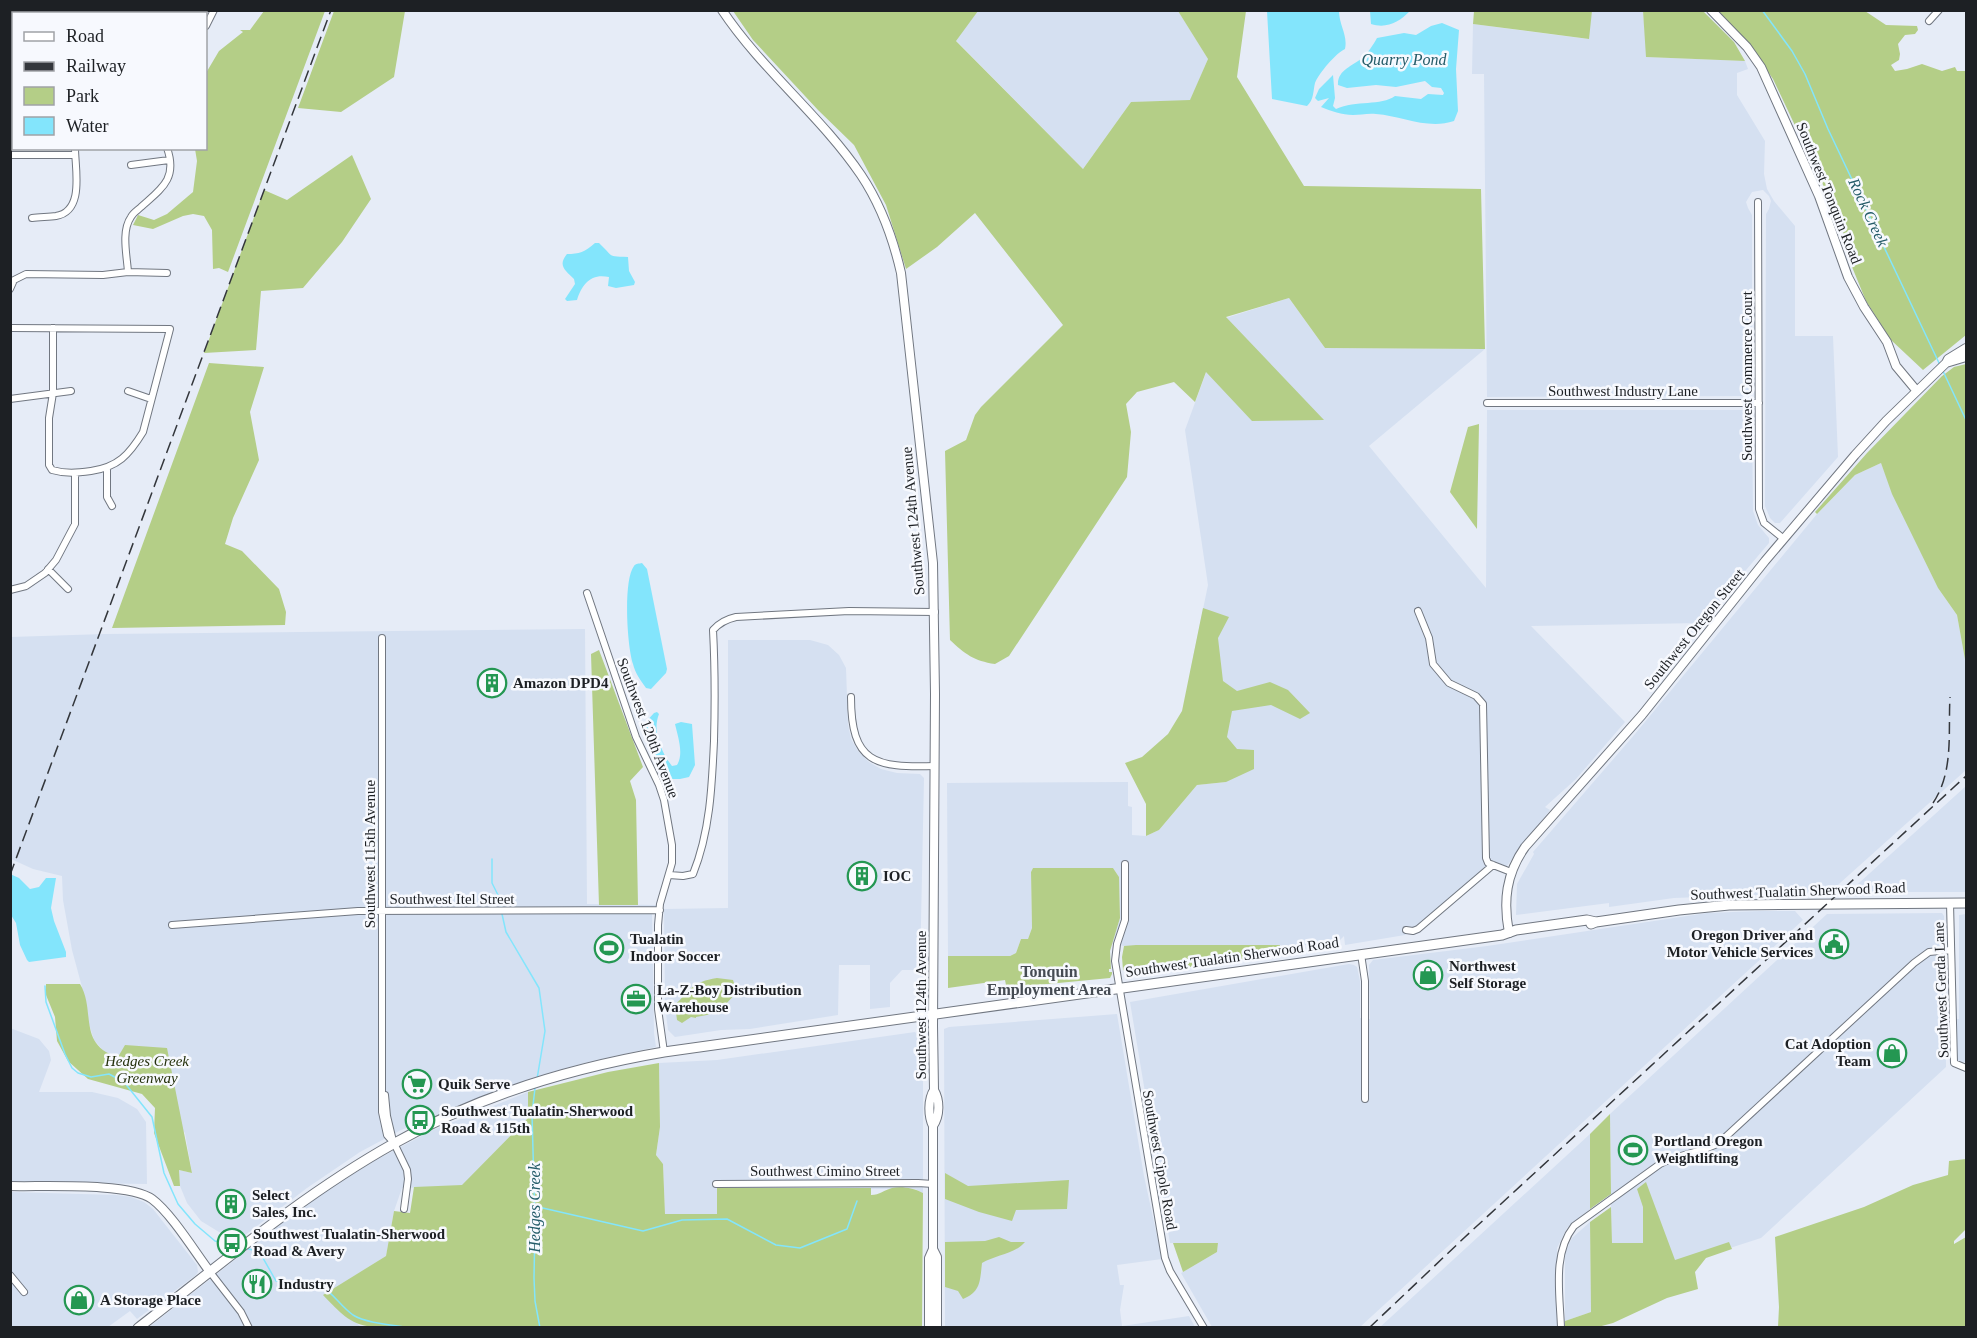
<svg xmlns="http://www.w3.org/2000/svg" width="1977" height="1338" viewBox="0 0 1977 1338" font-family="'Times New Roman',serif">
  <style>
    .built { fill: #d5e0f1 }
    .green { fill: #b4ce87 }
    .water { fill: #83e5fc }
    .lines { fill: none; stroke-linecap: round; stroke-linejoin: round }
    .stream { stroke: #83e5fc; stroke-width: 1.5 }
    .minor-casing { stroke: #717781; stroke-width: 8 }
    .major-casing { stroke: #717781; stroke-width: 10 }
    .highway-casing { stroke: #717781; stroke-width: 11 }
    .minor { stroke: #fff; stroke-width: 6 }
    .major { stroke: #fff; stroke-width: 8 }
    .highway { stroke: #fff; stroke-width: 9 }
    .rail { stroke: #34373c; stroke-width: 1.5; stroke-dasharray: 12 6; stroke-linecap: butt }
    .labels { text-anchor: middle; stroke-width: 5; stroke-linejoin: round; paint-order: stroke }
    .street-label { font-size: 15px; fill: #1d2024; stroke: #f7f9fe }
    .poi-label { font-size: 15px; font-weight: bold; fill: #1d2024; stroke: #f7f9fe; text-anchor: start }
    .park-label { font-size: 15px; font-style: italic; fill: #25310c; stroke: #f7f9fe }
    .water-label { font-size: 16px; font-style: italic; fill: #255c69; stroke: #f7f9fe }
    .neighbourhood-label { font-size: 16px; font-weight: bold; fill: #454b53; stroke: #f7f9fe }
  </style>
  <rect width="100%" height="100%" fill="#e6ecf7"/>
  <path class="built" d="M926 10 1178 11 1208 59 1190 101 1131 102 1083 169Z
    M1592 10 1643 11 1647 57 1745 61 1748 69 1737 73V95L1765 141 1764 174 1767 189 1774 201 1795 226V336H1833L1838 457 1780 523H1775L1770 518 1765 506 1766 214 1769 209 1771 201 1769 196 1763 190 1752 192 1746 202 1748 208 1752 215V393L1751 396 1487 397 1484 74H1472L1473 24 1588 39Z
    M1289 298 1325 348 1485 349 1369 446 1486 588 1487 410H1750L1752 414 1753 511 1758 525 1769 538V543L1701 623 1531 626 1625 722 1576 779 1545 807 1550 810 1506 867 1487 861 1485 872 1405 935 1345 945 1344 936 1335 945 1124 946 1112 944 1120 918 1119 877 1113 868H1033L1031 872 1032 928 1028 939H1021L1016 953 1010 956H948L947 783 1128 782V806L1132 807V835L1146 836 1159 830 1197 785 1226 782 1187 769 1190 672 1208 585 1185 430 1226 318Z
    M1881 463 1893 494 1938 588 1957 615 1966 665V770L1830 892 1674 898 1609 907V903L1516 915 1517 884 1534 854 1533 852 1635 734 1817 514 1855 475Z
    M585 629 587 904 657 905 652 912 654 1033 656 1047 588 1062 549 1073 401 1130 360 1152 307 1188 240 1239 219 1232 201 1221 187 1203 180 1186 179 1170 192 1173 185 1133 118 1057 106 1054 94 1040 87 1018 82 987 72 950 63 900 62 876 33 869 11 859 10 637 105 634Z
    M728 640H810L828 645 839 655 846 668 848 724 851 739 858 751 869 762 881 769 897 773 920 774 924 778 920 970H902L890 983V1007L870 1009V965H839L838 1015 750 1029 721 1030 675 1037 668 1030 665 1005 664 909 728 908Z
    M1966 786V892H1849Z
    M1760 911H1795L1803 920 1360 1327H1212L1181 1273 1217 1252 1218 1243H1170L1130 1002 1349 964 1354 965 1357 967 1360 981V1018L1370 1019 1369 965 1373 960 1487 946 1707 913Z
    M1942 913 1944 916 1946 1067 1761 1238 1612 1286 1610 1114 1827 914Z
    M1966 914V1062H1951V1019H1959V915Z
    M1117 1014 1144 1176 1162 1259 1117 1265 1120 1285H1124L1120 1310 1122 1326 1189 1316 1195 1327H945L944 1029 949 1027Z
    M10 1028 39 1039 49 1051 51 1060 39 1092H92L118 1098 137 1109 146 1122 147 1184 11 1182Z
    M915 1032 923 1040V1193L915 1189 717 1188V1214H665L663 1164 656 1155 660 1127 659 1063 717 1060Z
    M528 1092V1118L462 1186 402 1188 394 1211 386 1256 324 1295 360 1326 373 1327 148 1328 288 1218 326 1191 374 1161 433 1130Z
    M1590 1134V1209L1567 1228 1557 1248V1327L1379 1328Z
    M11 1192 116 1195 131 1197 144 1202 153 1209 197 1265 198 1272 196 1275 137 1319 130 1311 108 1327 11 1328Z
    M1590 1222 1591 1312 1565 1321V1252L1572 1238Z"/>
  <path class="green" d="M264 11H325L228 272 219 268 213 269 212 230 204 216 193 214 183 216 153 229 133 225 138 215 154 220 167 214 193 192 197 161 195 149 206 148V73L219 51 243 32 240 30H250Z
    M334 11H405L394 77 341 112 298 108Z
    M733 11H978L956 41 1083 169 1131 102 1190 100 1208 59 1178 11H1246L1237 77 1304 186 1481 189 1485 349 1325 348 1289 298 1226 317 1324 420 1252 421 1206 372 1195 402 1174 382 1137 392 1126 404 1131 432 1127 477 1009 656 995 664C974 661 965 654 950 640L945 451 966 440 975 415 981 407 1063 325 975 213 937 247 906 269 886 205 854 145 818 110 753 40Z
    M1474 11H1592L1589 39 1473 24Z
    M1643 11H1703L1734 42 1745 61 1646 57Z
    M1718 11H1865L1886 25 1917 26 1918 30 1915 34 1905 35 1898 44 1900 54 1899 60 1891 65 1895 71 1907 69 1922 64 1942 71 1955 67 1957 71H1966V335L1923 370 1891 340 1866 301 1850 262 1841 223 1773 79 1748 43Z
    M352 155 371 199 342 242 303 288 261 291 256 350 204 353 264 190 287 200Z
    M209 363 264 367 250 412 259 460 233 518 225 544 242 551 279 589 286 612 285 625 112 628Z
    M1966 364V665L1957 615 1938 588 1892 494 1881 463 1855 475 1817 514 1815 512 1867 453 1942 376 1954 367Z
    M1479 424 1477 529 1450 492 1468 427Z
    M1203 608 1229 617 1218 638 1223 681 1237 691 1270 682 1288 690 1310 713 1300 719 1271 705 1232 711 1227 737 1237 749 1254 750V769L1226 782 1197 785 1159 830 1146 836V804L1125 763 1142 757 1168 734 1182 711Z
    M599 650 643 767 630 781 636 800 638 905H599L591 654Z
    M1033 868H1113L1119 877 1120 918 1110 951 1111 969H1109V972H1112V974L1110 978 1017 987V985H1006L1005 980 948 988V956H1010L1016 953 1021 939H1028L1032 928 1031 872Z
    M1136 945H1280V952L1274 953V955L1134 975 1123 970 1122 957 1124 946Z
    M717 978 733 980 737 992 725 1005V1008L707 1015 696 1017V1018L691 1017 682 1023 677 1020 675 1005C691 989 692 982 717 978Z
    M46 984H80C96 1010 77 1045 118 1057L125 1045 167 1048 192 1173 179 1170 180 1186H174L154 1133 155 1108 142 1094 88 1079 68 1061 57 1041 55 1017 46 995Z
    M659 1063 660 1127 656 1155 663 1164 665 1214H717V1188H871V1195C880 1195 884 1190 892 1188 901 1186 914 1188 923 1193L922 1327H373C348 1324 340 1312 323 1295L386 1256 394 1211 410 1213 414 1187 462 1185 528 1118V1092L608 1072Z
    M1610 1114 1611 1194 1590 1209V1134Z
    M1966 1159V1229L1954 1241V1244L1966 1237V1327H1778L1779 1307 1775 1237 1864 1207 1913 1185 1948 1175 1949 1161Z
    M945 1173 968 1186 1069 1180 1067 1209 1016 1210 1012 1221 979 1212 945 1199Z
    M1646 1182 1675 1260 1729 1242 1732 1249 1706 1258 1695 1272 1698 1289 1667 1298 1613 1323 1598 1327H1565V1321L1591 1312 1590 1222 1611 1207 1612 1243H1643V1207L1637 1189Z
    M999 1237 1011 1242H1025C1015 1254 995 1255 982 1263 980 1280 981 1292 963 1299L958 1291 945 1287V1242L985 1241Z
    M1173 1243H1218L1217 1252 1183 1272Z"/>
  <path class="water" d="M1267 11H1339C1339 25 1348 35 1345 49 1336 53 1319 73 1315 83 1313 91 1314 100 1307 106L1272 99Z
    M1370 11V10L1410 11C1399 22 1387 29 1371 24Z
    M1442 23 1459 30 1456 69 1458 111 1454 121C1428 130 1402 116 1376 114 1368 113 1360 115 1353 115 1342 115 1331 111 1321 107L1329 98 1318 101 1315 98 1319 89 1333 75 1335 98 1333 106 1336 109C1356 100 1381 106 1395 96L1421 99 1428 94 1443 95 1444 93 1441 88 1432 87 1425 81 1396 87 1376 85 1347 88 1338 85C1337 70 1353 66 1362 58 1368 53 1373 45 1377 38L1404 33 1416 35 1431 26Z
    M595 243H599C615 258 606 256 628 257L629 271 635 282 634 285 616 288 608 286 609 277C591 273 582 284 577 300L567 301 565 299 575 284 574 279C566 271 557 266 567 254 579 254 585 252 595 243Z
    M642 563 647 569 667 669 666 673 651 689 646 688C641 681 635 673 633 664 627 646 623 580 634 566 636 563 639 564 642 563Z
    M657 712 659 714C652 731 661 752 672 766L677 765C684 754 678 737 675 724L681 722 692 724 695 765 689 777 680 779H667C658 769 643 739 643 725L654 713Z
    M10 874 19 878 30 889 39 887 46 878H56L51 908 54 921 66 952V957L29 962 27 960 20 945 16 923 11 915Z"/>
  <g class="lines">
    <path class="stream" d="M1762 10 1792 51 1805 74 1828 129 1940 365
      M1942 369 1966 420
      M492 859V883L501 901V907
      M502 914 506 932 539 988 545 1031 537 1079
      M45 986 46 1002 65 1054 72 1068 78 1073 91 1077 109 1074 124 1082 152 1117 164 1173 178 1204 195 1224 215 1241 236 1246
      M535 1088 532 1114 535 1223 534 1278 535 1301 540 1328
      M534 1206 643 1231 682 1220 727 1219 776 1245 800 1248 847 1229 857 1201
      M248 1249 259 1251 276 1281C290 1285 304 1277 318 1284 332 1291 340 1306 353 1315 367 1324 396 1325 413 1328"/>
    <g class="minor-casing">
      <path id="minor" d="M1929 21 1939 10
        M206 26 214 10
        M10 44H14
        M10 102H14
        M10 155H75
        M131 165 169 160
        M1758 202 1759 509 1764 523 1784 539
        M32 218C40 217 49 217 56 216 85 211 75 169 75 148
        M128 272C127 256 121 231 131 217 133 213 138 210 141 207 161 189 178 179 167 148
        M10 289 14 280 26 274 103 275 128 272 167 273
        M10 328 170 329 143 432C129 455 118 467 91 471 77 473 66 474 52 470L49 465V418L53 393V328
        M128 391 151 399
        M10 399 71 391
        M1487 403H1759
        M107 468V497L112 506
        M48 569 68 589
        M10 590 26 586 45 573 56 560 75 524V474
        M587 593 636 737 659 785 664 800 672 845V863L660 904 658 925V1009L664 1052
        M1418 611 1429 638 1433 664 1449 683 1476 696 1483 704 1486 858 1488 863 1511 872
        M382 638V1112L387 1135 394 1143 407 1170 408 1179 404 1209
        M851 697C851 763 875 768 935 766
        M1125 864V920L1117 944 1115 961 1165 1258 1170 1271 1204 1328
        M669 875 683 876 693 874C710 832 712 786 714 741 715 704 715 667 713 630 720 622 727 619 736 617L849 611 935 612
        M1950 903 1954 1063 1966 1068
        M172 925 358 911 660 910
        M1406 930 1413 931 1418 929 1493 865
        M1361 954 1365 981V1099
        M385 1095 387 1116 393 1141
        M716 1184 918 1183 933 1184
        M210 1272 241 1312 249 1328
        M10 1275 24 1292
        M1561 1328C1560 1294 1552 1254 1574 1226L1660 1164C1679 1154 1700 1153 1719 1143L1914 963 1929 952 1951 950"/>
    </g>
    <g class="major-casing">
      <path id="major" d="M722 10C762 70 821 116 861 175 881 205 893 238 901 273L933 563 935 694 933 1026 934 1090C940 1100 940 1116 933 1126
        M1711 10 1747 47 1761 67 1819 196 1848 277 1864 307 1887 342 1896 366 1916 390
        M1946 363 1966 357
        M1509 933C1503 901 1506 874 1525 847L1642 715 1765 561 1855 455 1886 421 1946 363 1948 359 1966 348
        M10 1186C42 1187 129 1182 152 1199 171 1213 195 1252 210 1272
        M933 1249 937 1257V1328
        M929 1328V1258L933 1249V1126C928 1116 928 1099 934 1090"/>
    </g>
    <g class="highway-casing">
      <path id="highway" d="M1591 924 1596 922 1679 910 1729 905 1966 903
        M138 1328C221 1264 302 1195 393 1144 476 1097 570 1068 664 1052L1502 935 1516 930 1587 920 1596 922"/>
    </g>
    <use href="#minor" class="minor"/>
    <use href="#major" class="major"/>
    <use href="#highway" class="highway"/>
    <path class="rail" d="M1933 803C1954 772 1948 732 1950 697
      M10 875 331 10
      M1369 1328 1465 1237 1966 776"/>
  </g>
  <defs>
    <g id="building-ring" transform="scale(1.5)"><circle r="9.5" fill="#f7f9fe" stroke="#249752" stroke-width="1.5"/><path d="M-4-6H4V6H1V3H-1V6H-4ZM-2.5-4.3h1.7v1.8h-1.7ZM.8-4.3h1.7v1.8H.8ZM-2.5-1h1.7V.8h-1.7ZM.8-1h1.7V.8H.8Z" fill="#249752"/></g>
    <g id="civic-ring" transform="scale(1.5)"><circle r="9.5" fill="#f7f9fe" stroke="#249752" stroke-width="1.5"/><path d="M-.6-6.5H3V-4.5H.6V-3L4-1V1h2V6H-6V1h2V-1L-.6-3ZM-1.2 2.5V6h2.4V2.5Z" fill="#249752"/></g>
    <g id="stadium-ring" transform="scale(1.5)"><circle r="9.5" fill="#f7f9fe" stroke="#249752" stroke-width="1.5"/><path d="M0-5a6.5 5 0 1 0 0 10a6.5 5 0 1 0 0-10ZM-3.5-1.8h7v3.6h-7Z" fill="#249752"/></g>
    <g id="shop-ring" transform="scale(1.5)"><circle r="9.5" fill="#f7f9fe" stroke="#249752" stroke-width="1.5"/><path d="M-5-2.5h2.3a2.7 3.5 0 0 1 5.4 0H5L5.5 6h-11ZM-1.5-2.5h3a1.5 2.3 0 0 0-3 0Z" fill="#249752"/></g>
    <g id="office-ring" transform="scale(1.5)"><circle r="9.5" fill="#f7f9fe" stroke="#249752" stroke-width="1.5"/><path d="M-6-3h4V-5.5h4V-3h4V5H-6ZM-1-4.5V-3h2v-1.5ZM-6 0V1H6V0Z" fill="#249752"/></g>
    <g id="supermarket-ring" transform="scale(1.5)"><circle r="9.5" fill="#f7f9fe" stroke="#249752" stroke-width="1.5"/><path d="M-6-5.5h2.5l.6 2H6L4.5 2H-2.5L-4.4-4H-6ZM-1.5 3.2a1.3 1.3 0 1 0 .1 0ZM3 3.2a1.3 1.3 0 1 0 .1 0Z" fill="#249752"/></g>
    <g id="bus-ring" transform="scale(1.5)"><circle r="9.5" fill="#f7f9fe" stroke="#249752" stroke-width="1.5"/><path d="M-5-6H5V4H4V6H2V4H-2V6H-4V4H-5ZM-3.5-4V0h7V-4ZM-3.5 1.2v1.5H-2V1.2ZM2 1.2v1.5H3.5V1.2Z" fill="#249752"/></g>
    <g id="restaurant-ring" transform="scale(1.5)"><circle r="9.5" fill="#f7f9fe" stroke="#249752" stroke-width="1.5"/><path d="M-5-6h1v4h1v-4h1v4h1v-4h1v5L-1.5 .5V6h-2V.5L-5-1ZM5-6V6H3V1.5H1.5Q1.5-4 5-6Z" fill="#249752"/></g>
  </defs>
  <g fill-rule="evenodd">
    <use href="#building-ring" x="492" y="683"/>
    <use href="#building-ring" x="862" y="876"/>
    <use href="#civic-ring" x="1834" y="944"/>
    <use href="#stadium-ring" x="609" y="948"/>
    <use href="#shop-ring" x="1428" y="975"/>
    <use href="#office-ring" x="636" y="999"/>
    <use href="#shop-ring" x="1892" y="1053"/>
    <use href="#supermarket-ring" x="417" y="1084"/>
    <use href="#bus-ring" x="420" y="1120"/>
    <use href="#stadium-ring" x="1633" y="1150"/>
    <use href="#building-ring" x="231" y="1204"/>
    <use href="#bus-ring" x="232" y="1243"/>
    <use href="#restaurant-ring" x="257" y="1284"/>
    <use href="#shop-ring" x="79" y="1300"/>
  </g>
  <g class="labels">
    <g class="street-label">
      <text transform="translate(1829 193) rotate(68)" y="5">Southwest Tonquin Road</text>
      <text transform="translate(1747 376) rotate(-90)" y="5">Southwest Commerce Court</text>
      <text x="1623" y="396">Southwest Industry Lane</text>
      <text transform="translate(913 521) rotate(-95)" y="5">Southwest 124th Avenue</text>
      <text transform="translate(1694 629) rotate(-51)" y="5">Southwest Oregon Street</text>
      <text transform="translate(648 728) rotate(69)" y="5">Southwest 120th Avenue</text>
      <text transform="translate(370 854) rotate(-90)" y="5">Southwest 115th Avenue</text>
      <text transform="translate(1798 891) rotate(-2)" y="5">Southwest Tualatin Sherwood Road</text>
      <text x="452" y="904">Southwest Itel Street</text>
      <text transform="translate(1232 957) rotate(-8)" y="5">Southwest Tualatin Sherwood Road</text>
      <text transform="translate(1941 990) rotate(-92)" y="5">Southwest Gerda Lane</text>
      <text transform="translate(921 1005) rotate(-90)" y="5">Southwest 124th Avenue</text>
      <text transform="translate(1160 1160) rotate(80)" y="5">Southwest Cipole Road</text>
      <text x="825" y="1176">Southwest Cimino Street</text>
    </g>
    <g class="poi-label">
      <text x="513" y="688">Amazon DPD4</text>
      <text x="883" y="881">IOC</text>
      <text x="1813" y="940" text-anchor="end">Oregon Driver and<tspan x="1813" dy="17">Motor Vehicle Services</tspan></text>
      <text x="630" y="944">Tualatin<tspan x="630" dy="17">Indoor Soccer</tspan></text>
      <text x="1449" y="971">Northwest<tspan x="1449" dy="17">Self Storage</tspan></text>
      <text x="657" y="995">La-Z-Boy Distribution<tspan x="657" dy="17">Warehouse</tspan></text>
      <text x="1871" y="1049" text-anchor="end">Cat Adoption<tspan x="1871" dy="17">Team</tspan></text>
      <text x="438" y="1089">Quik Serve</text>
      <text x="441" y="1116">Southwest Tualatin-Sherwood<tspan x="441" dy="17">Road &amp; 115th</tspan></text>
      <text x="1654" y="1146">Portland Oregon<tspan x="1654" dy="17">Weightlifting</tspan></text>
      <text x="252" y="1200">Select<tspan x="252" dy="17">Sales, Inc.</tspan></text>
      <text x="253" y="1239">Southwest Tualatin-Sherwood<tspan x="253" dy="17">Road &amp; Avery</tspan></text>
      <text x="278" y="1289">Industry</text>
      <text x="100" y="1305">A Storage Place</text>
    </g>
    <g class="park-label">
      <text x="147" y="1066">Hedges Creek<tspan x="147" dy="17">Greenway</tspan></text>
    </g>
    <g class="water-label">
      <text x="1404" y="65">Quarry Pond</text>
      <text transform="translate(1869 212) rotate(65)" y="6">Rock Creek</text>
      <text transform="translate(534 1208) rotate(-90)" y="6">Hedges Creek</text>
    </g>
    <g class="neighbourhood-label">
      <text x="1049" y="977">Tonquin<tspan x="1049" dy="18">Employment Area</tspan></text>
    </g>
  </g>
  <rect width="1977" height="1338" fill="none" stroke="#1d2024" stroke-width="24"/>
  <rect x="12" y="12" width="195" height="138" fill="#f7f9fe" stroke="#a0a2a7" stroke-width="1.5"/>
  <rect x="24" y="32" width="30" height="9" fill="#ffffff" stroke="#a0a2a7" stroke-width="1.5"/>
  <text x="66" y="42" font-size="18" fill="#1d2024">Road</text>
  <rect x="24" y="62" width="30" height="9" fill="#34373c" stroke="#a0a2a7" stroke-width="1.5"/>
  <text x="66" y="72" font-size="18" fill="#1d2024">Railway</text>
  <rect x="24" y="87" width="30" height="18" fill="#b4ce87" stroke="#a0a2a7" stroke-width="1.5"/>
  <text x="66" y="102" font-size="18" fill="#1d2024">Park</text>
  <rect x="24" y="117" width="30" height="18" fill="#83e5fc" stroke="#a0a2a7" stroke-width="1.5"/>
  <text x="66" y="132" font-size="18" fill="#1d2024">Water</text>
</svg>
